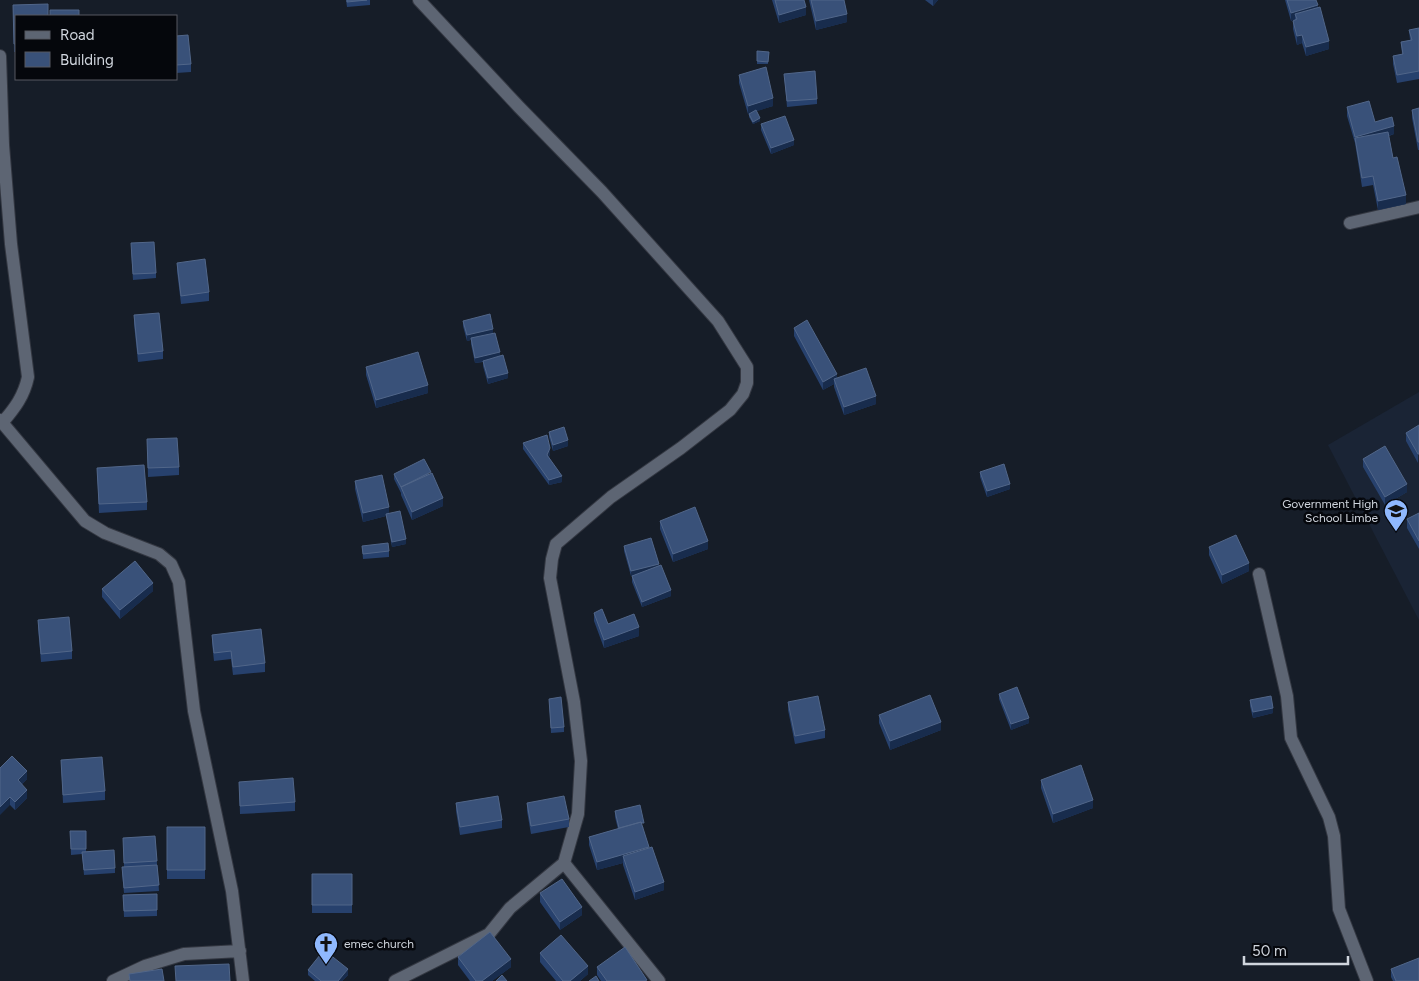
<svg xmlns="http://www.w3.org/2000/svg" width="1419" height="981" viewBox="0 0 1419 981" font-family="Figtree,sans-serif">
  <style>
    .built { fill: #1a2435 }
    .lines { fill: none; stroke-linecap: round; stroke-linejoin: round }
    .minor-casing { stroke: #343842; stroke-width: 14 }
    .minor { stroke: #5d6573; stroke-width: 12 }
    .wall { fill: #27416d }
    .shaded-wall { fill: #182c4d }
    .building { fill: #395179; stroke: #516689 }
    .labels { text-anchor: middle; stroke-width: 5; stroke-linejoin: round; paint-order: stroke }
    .poi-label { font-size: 12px; fill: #d0d5dd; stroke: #05070c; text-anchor: end }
  </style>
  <rect width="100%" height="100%" fill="#161d28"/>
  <path class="built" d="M1419 392V620L1328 445Z"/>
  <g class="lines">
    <g class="minor-casing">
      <path id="minor" d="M0 56 3 145 11 244 28 377C24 396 15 408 2 423
        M1350 223 1419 207
        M0 420 85 521 105 533 159 554 171 564 179 582 194 711 232 891 243 981
        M1259 574 1287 696 1291 738 1329 817 1334 836 1339 909 1367 981
        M564 863 659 981
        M113 981 145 966 184 954 240 951
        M395 981 489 934 510 908 564 863 578 814 581 761 574 702 550 578 552 559 556 544 611 497 681 448 730 410 743 394 747 383V367L718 321 602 192 519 107 419 0"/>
    </g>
    <use href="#minor" class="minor"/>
  </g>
  <path class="wall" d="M346 0H370V5L347 7Z
    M772 0H804L806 15 779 23Z
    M809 0H844L847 22 816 30Z
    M925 0H938L933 6Z
    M1285 0H1316L1329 49 1306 56 1302 43 1297 45 1293 29V21L1295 19 1291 21Z
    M13 5 16 16V52H14Z
    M1419 28V79L1397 83 1393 64V56L1402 54 1401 42 1410 40 1409 30Z
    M176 36 191 64V72L176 73Z
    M769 52 768 64H757V61Z
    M784 74 817 99V104L787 107Z
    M739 75 773 106 756 111 760 121 753 124 749 117V114L752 113 748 114 739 83Z
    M109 79H136L109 80Z
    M1347 107 1375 122 1394 134 1389 136 1393 158 1406 204 1378 210 1373 185 1362 187 1355 143 1347 116Z
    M1419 108V150H1418L1412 118V110Z
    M761 124 794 145 771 154 761 130Z
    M131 249 156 273V278L133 280Z
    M177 263 209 292V301L181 304 177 271Z
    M134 315 163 351V359L138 362 134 324Z
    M463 321 493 333 500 356 508 378 488 384 483 366V362L475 363 471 344V340L467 341 463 326Z
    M794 328 837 378 876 404 844 415 834 387V384L823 390 794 336Z
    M366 367 428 393 376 408 366 375Z
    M1419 425 1418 463 1406 441V433Z
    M549 432 568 446 553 451 549 437Z
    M147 439 179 467V475L148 477Z
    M523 443 550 454 549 457 562 482 549 485 523 449Z
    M1363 459 1407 492 1385 505 1363 467Z
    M97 468 147 502V510L99 513Z
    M980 472 1010 489 987 497 980 477Z
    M394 474H431L443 506 412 520 401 495V493L394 479Z
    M355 481 389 513 406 544 392 547 386 516 363 522 355 489Z
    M1419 513V549L1407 528V519Z
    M660 521 708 549 673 562 660 529Z
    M362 546 389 551V557L363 559Z
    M624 546 659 566 671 596 642 607 632 582V576H633H631L624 551Z
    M1209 547 1249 571 1222 584 1209 555Z
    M102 589 153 591 120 619 102 597Z
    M594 613 608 624 639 636 604 648 594 621Z
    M38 620 72 651V659L41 662 38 628Z
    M212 635 265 663V672L233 675 231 659 214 661 212 643Z
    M999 694 1029 723 1011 730 999 699Z
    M549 699 564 727V732L551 733Z
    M1250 700 1273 713 1253 718 1250 706Z
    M788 702 825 730V738L795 744 788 710Z
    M879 715 941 730 890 750 879 723Z
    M61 760 105 791V800L63 803Z
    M0 768 27 779 22 784 27 798 15 810 10 805Z
    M1041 780 1093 808 1053 823 1041 788Z
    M239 782 295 802V811L240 814Z
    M456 803 502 820V828L460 835 456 811Z
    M527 803 569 819V827L531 834 527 811Z
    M615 811 644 828H643L649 848 664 890 635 900 623 865V863L597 870 589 845V837L618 829 615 817Z
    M167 827H205V879H167Z
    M70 831H86V852L115 868V873L84 875 82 854 71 855Z
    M155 836 159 891 124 893 122 873 124 867 123 838Z
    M312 874H352V913H312Z
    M540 893 582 915 560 930 540 902Z
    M157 894V916L124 917 123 895Z
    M540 953 588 974 580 981H556L540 962Z
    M458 957 511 967 492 981H470L458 965Z
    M597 967 647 981H601L597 975Z
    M1391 969 1419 981H1393L1391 977Z
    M308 970 348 975 342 981H315L308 975Z"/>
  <path class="shaded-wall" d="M933 0H938L933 6Z
    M1318 5V14H1295V19L1291 21V13Z
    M806 7V15L779 23V15Z
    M847 14V22L816 30V21Z
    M1302 35V43L1297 45V36Z
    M1329 41V49L1306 56V47Z
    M773 98V106L748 114V106Z
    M760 118V121L753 124V122Z
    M1394 126V134L1356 145 1355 137Z
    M794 140V145L771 154V148Z
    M1406 195V204L1378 210V201Z
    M493 329V334L467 341V335Z
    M500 352V358L475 363V358Z
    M508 373V378L488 384V378Z
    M837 374V383L834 379V384L823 390V382Z
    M428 385V393L376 408V400Z
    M876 396V404L844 415V407Z
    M568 440V446L553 451V445Z
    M550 448V454L547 460V455Z
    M562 476V482L549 485V480Z
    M1010 484V489L987 497V491Z
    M1407 484V492L1385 505V497Z
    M443 498V506L412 520V512Z
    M389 507V516L386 514V516L363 522V513Z
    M406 539V544L392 547V542Z
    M708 541V549L673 562V554Z
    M1249 563V571L1222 584V575Z
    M659 564V569L631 576V571Z
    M153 583V591L120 619V610Z
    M671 590V596L642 607V602Z
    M639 627V636L604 648V640Z
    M1273 708V713L1253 718V712Z
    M1029 718V723L1011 730V724Z
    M941 722V730L890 750V741Z
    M27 771V779L18 788V780Z
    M27 790V798L15 810V802Z
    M10 797V805L0 815V807Z
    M1093 800V808L1053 823V814Z
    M649 847V855L623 856V863L597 870V862Z
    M664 882V890L635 900V892Z
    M582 907V915L560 930V922Z
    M511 959V967L492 981H482Z
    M588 966V974L580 981H570Z
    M348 969V975L342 981H338Z"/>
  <path class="building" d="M347 0H367L347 2Z
    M775 0H804L806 7 779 15Z
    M811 0H844L847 14 816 21Z
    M1287 0H1316L1318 5 1291 13Z
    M48 4V16H16V44H14L13 5Z
    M1320 7 1329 41 1306 47 1302 35 1297 36 1293 21 1297 19 1295 14Z
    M50 10H79V16H50Z
    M1419 28V71L1397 75 1393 56 1403 54 1401 42 1412 40 1409 30Z
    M188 35 191 64 176 65V36Z
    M757 51 769 52 768 62 757 61Z
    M766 67 773 98 748 106 739 75Z
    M815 71 817 99 787 101 784 74Z
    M1369 101 1375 122 1392 117 1394 126 1355 137 1347 107Z
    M1419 108V142H1418L1412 110Z
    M756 110 760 118 753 122 749 114Z
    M785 116 794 140 771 148 761 124Z
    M1388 132 1393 158 1397 157 1406 195 1378 201 1373 176 1362 178 1355 138Z
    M154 242 156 273 133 274 131 243Z
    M205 259 209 292 181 296 177 263Z
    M159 313 163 351 138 354 134 315Z
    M490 314 493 329 467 335 463 321Z
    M807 320 837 374 823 382 794 328Z
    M495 333 500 352 475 358 471 338Z
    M418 352 428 385 376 400 366 367Z
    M503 355 508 373 488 378 483 361Z
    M866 368 876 396 844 407 834 379Z
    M1419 425V454H1418L1406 433Z
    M564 427 568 440 553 445 549 432Z
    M547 435 550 448 547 455 562 476 549 480 523 443Z
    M177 438 179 467 148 468 147 439Z
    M1385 446 1407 484 1385 497 1363 459Z
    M424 459 431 472 401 487 394 474Z
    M1004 464 1010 484 987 491 980 472Z
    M144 465 147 502 99 504 97 468Z
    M432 473 443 498 412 512 401 487Z
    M382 475 389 507 363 513 355 481Z
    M695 507 708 541 673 554 660 521Z
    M400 511 406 539 392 542 386 514Z
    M1419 513V541L1407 519Z
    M1236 535 1249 563 1222 575 1209 547Z
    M651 538 659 564 631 571 624 546Z
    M388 543 389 551 363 554 362 546Z
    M135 561 153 583 120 610 102 589Z
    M661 565 671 590 642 602 632 576Z
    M602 609 608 624 634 614 639 627 604 640 594 613Z
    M69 617 72 651 41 654 38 620Z
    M261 629 265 663 233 667 231 651 214 653 212 635Z
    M1017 687 1029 718 1011 724 999 694Z
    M930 695 941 722 890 741 879 715Z
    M818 696 825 730 795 736 788 702Z
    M1271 696 1273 708 1253 712 1250 700Z
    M561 697 564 727 551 728 549 699Z
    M12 756 27 771 18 780 27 790 15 802 10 797 0 807V768Z
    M102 757 105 791 63 795 61 760Z
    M1081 765 1093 800 1053 814 1041 780Z
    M293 778 295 802 240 806 239 782Z
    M498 796 502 820 460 827 456 803Z
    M564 796 569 819 531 826 527 803Z
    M640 805 644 823H642L641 822 619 828 615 811Z
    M641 822 649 847 597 862 589 837Z
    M167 827H205V870H167Z
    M70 831H86V849H71Z
    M155 836 157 861 124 863 123 838Z
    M652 847 664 882 635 892 623 856Z
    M114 850 115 868 84 870 82 852Z
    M157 865 159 885 124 888 122 867Z
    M312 874H352V905H312Z
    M562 879 582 907 560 922 540 893Z
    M157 894V910L124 911 123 895Z
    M490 932 511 959 482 981H476L458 957Z
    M561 935 588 966 570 981H563L540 953Z
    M625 947 647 980 645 981H607L597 967Z
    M324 950 348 969 338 981H321L308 970Z
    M1419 958V981H1396L1391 969Z
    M229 964 230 981H176L175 966Z
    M162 969 164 981H130L129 974Z
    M502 975 507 981H496Z
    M596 976 599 981H589Z"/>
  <defs>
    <g id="school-pin" transform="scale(1.25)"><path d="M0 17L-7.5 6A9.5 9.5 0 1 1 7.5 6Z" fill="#8fb8fd" stroke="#05070c"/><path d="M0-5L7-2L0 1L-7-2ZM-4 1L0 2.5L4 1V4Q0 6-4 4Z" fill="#111"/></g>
    <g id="church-pin" transform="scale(1.25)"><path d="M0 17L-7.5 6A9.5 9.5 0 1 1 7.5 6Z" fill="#8fb8fd" stroke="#05070c"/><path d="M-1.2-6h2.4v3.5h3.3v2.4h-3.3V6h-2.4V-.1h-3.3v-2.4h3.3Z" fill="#111"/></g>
  </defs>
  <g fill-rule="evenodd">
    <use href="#school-pin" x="1396" y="511"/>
    <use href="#church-pin" x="326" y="944"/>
  </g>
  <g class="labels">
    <g class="poi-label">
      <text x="1378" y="508">Government High<tspan x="1378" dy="14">School Limbe</tspan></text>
      <text x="344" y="948" text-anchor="start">emec church</text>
    </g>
  </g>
  <rect x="15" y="15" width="162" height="65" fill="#05070c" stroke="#565960"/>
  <rect x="25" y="31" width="25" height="8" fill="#5d6573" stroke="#565960"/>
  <text x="60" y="40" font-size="15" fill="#d0d5dd">Road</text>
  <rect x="25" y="52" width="25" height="15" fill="#395179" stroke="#565960"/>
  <text x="60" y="65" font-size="15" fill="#d0d5dd">Building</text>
  <path d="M1244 956v8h104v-8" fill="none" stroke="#d0d5dd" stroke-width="2.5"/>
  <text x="1252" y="956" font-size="15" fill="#d0d5dd" stroke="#05070c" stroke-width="4" paint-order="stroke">50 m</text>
</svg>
